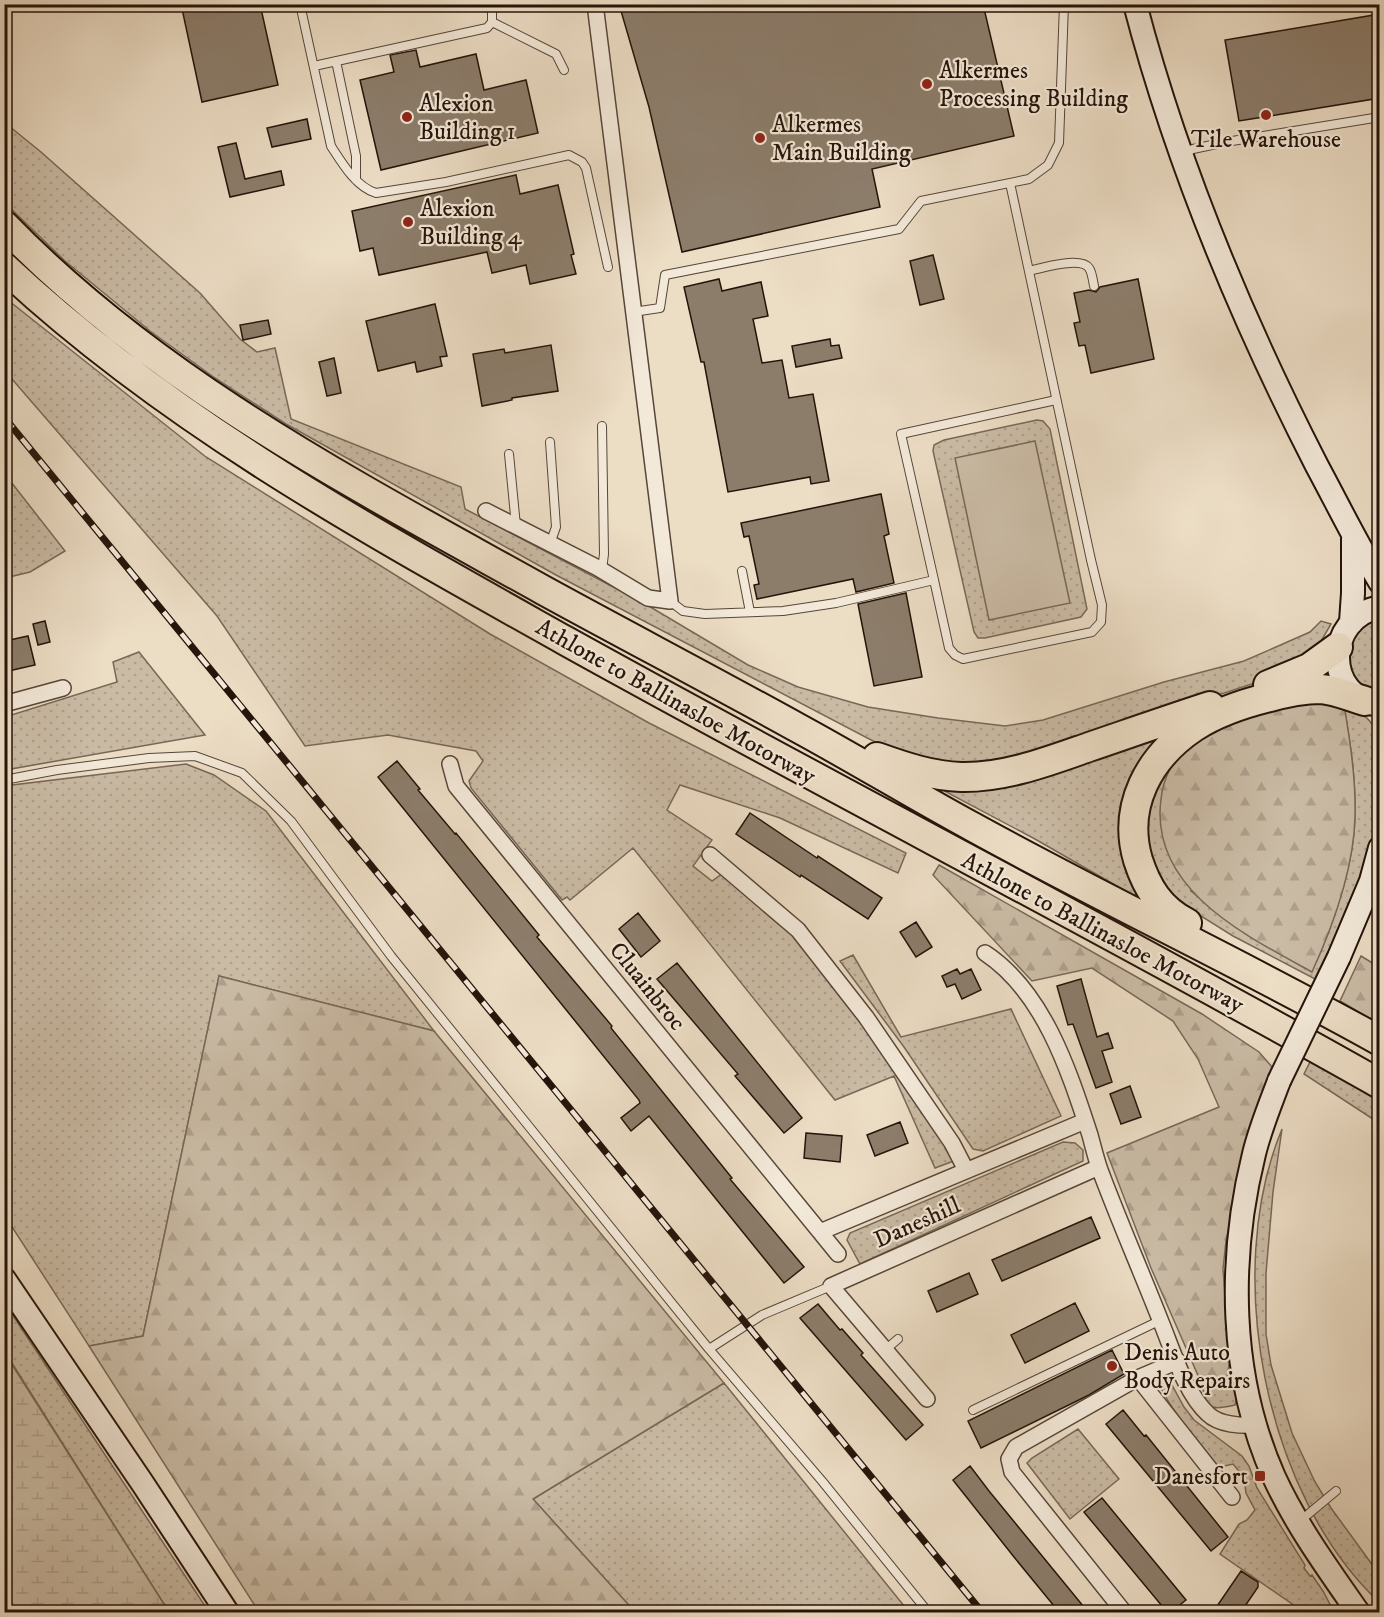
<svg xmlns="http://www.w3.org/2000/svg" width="1384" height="1617" viewBox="0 0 1384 1617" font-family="'IM FELL DW Pica',serif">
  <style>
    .grass { fill: url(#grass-dots); stroke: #786858; stroke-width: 1.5 }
    .forest { fill: url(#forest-firs); stroke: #786858; stroke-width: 1.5 }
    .wetland { fill: url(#wetland-marsh); stroke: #786858; stroke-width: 1.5 }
    .pitch { fill: #cabba5; stroke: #786858; stroke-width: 1.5 }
    .building { fill: #8c7d6b; stroke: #25140a; stroke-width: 1.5 }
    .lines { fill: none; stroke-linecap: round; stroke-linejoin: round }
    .lane-casing { stroke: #574639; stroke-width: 10 }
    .street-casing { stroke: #574639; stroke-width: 18 }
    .secondary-casing { stroke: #25140a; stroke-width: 26 }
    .highway-casing { stroke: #25140a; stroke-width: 32 }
    .lane { stroke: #f3e9d9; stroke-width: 8 }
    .street { stroke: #f3e9d9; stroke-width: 15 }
    .secondary { stroke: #f3e9d9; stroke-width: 22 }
    .highway { stroke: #ecddc5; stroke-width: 28 }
    .rail-casing { stroke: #25140a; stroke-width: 7 }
    .rail { stroke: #f3e9d9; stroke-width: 4.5; stroke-dasharray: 14; stroke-linecap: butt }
    .secondary-bridge-casing { stroke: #25140a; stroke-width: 26; stroke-linecap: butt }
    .secondary-bridge { stroke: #f3e9d9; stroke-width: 22 }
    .poi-dot { fill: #8f2418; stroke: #f3e9d9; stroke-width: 2 }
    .labels { text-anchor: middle; stroke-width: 4.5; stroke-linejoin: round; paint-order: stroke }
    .poi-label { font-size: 24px; fill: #25140a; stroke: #f3e9d9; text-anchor: start }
    .street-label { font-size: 24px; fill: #25140a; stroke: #f3e9d9 }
  </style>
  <defs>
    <pattern id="grass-dots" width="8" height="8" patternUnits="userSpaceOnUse" patternTransform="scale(1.5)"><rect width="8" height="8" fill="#cabba5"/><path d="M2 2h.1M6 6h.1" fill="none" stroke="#ada08d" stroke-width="1.8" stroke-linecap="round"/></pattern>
    <pattern id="forest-firs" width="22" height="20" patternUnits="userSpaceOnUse" patternTransform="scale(1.5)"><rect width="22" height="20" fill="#cabba5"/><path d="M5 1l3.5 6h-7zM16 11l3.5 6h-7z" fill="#ada08d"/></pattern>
    <pattern id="wetland-marsh" width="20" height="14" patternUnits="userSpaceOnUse" patternTransform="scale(1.5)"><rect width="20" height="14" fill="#cabba5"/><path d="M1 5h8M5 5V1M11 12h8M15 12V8" fill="none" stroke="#ada08d"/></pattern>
  </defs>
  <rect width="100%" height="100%" fill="#ecddc5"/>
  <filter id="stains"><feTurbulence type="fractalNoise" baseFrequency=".00333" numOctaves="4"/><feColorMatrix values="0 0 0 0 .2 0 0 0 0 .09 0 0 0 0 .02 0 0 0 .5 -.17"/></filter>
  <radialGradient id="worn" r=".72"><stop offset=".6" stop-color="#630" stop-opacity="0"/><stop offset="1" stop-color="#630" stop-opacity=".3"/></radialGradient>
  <path class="grass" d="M4 122 41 152 200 293 240 339 257 352 275 348 291 419 461 487 465 509 642 602 748 665 798 687 868 707 938 718 1005 726 1043 720 1164 682 1244 661 1310 632 1321 621 1331 624 1320 643 1279 675 1070 744 968 767 896 753 556 575 286 424 215 378 150 331 65 261 5 203Z
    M4 297 206 457 490 634 649 723 906 853 898 873 780 818 680 785 667 810 712 840 693 866 712 881 722 874 792 931 848 1000 950 1152 953 1160 951 1162 935 1168 894 1076 835 1100 633 848 570 900 567 897 562 900 471 788 469 781 483 761 476 751 388 735 305 746 217 616 5 371Z
    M1037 420 1043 421 1050 429 1087 609 1081 617 985 638H978L974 632 933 451 934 445 944 440Z
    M4 473 65 551 30 572 5 578Z
    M1379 614V694C1347 682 1347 672 1348 640Z
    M139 652 205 735 5 770V717L117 682 113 662Z
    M1344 705C1382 719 1379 738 1379 775 1379 788 1381 803 1379 816 1374 867 1337 933 1315 979L1233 936 1188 908 1174 898 1163 884 1153 863 1147 841 1146 819 1156 778 1189 744 1191 891C1228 923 1269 948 1312 971 1333 927 1354 865 1355 816 1356 779 1350 741 1344 705Z
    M1172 725 1138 775 1155 908 1035 839 933 785Z
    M186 764 214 775 266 811 434 1031 219 976 143 1336 89 1346 5 1216 4 816 6 815 4 786Z
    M853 955 901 1037 1011 1009 1061 1116 983 1151 973 1149 904 1047 840 961Z
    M1311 1060 1379 1101V1123L1304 1074Z
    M1282 1129 1273 1192 1266 1273V1334L1271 1365 1292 1433 1315 1482 1331 1508 1379 1574V1602C1265 1495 1222 1273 1282 1129Z
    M1063 1142 1075 1143 1083 1150V1161L860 1264 847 1240 850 1233Z
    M4 1302 209 1612H169L5 1352Z
    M1230 1359C1233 1373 1241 1391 1235 1405 1204 1412 1209 1407 1200 1380L1207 1384Z
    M1164 1380 1172 1385 1184 1407 1194 1420 1242 1456 1249 1466 1257 1488 1305 1565 1304 1568 1310 1576 1312 1575 1323 1591 1334 1612H1292L1295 1606 1220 1554 1239 1524 1247 1520 1255 1510 1246 1493 1244 1477 1233 1464 1220 1467 1216 1464C1204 1448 1160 1398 1160 1382Z
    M724 1383 909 1612H635L533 1499Z
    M1078 1429 1119 1479 1070 1519 1027 1463 1032 1458Z"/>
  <path class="forest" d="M1308 700 1344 705C1350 741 1356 779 1355 816 1354 867 1333 926 1312 972 1245 935 1149 889 1161 799 1163 779 1174 756 1190 743 1220 718 1271 710 1308 700Z
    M939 865 1202 1014 1259 1052 1272 1067 1248 1132 1226 1241 1223 1269 1230 1359 1227 1377C1217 1384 1210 1386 1200 1380L1151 1268 1107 1153 1219 1107 1198 1059 1173 1021 1092 968 1032 981 933 875Z
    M1361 956 1379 967V1024L1340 1001Z
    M219 976 434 1031 724 1383 533 1499 635 1612H259L89 1346 143 1336Z"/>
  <path class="wetland" d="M4 1352 169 1612H5Z"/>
  <path class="pitch" d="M1035 441 1070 603 989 620 955 458Z"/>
  <path class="building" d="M181 4H260L278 85 202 102Z
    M619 4H983L1014 136 872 169 880 207 682 252 649 107Z
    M1380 14V98L1239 121 1225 40Z
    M416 50 420 67 476 54 484 90 526 80 538 133 381 170 360 80 394 72 390 55Z
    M307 119 311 139 272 147 267 128Z
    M236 143 245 179 281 171 284 185 230 197 218 147Z
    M516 175 520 194 558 185 574 254 571 255 576 274 530 284 526 265 492 273 487 252 379 275 373 248 360 251 352 211Z
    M933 255 944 299 920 305 910 261Z
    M719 279 722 291 761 282 768 316 753 319 762 363 782 360 789 398 813 394 829 481 811 484 810 477 728 492 704 362H701L684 287Z
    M1138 279 1154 359 1091 373 1085 345 1079 346 1074 323 1080 322 1074 293 1089 290 1096 292 1100 287Z
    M435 304 447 356 440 357 442 366 417 372 415 362 378 371 366 321Z
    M268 320 271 334 243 340 240 325Z
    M830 339 831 346 839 345 842 358 796 367 792 346Z
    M551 345 558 391 512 398V400L482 406 473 354 504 349 505 353Z
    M334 358 341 393 327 396 319 362Z
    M881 494 889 534 884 536 894 583 856 592 853 579 757 599 754 585 759 584 749 536 744 537 741 523Z
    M906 593 922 677 874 686 858 604Z
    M45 621 50 642 38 645 33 624Z
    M28 636 35 665 4 672V652L8 651 5 641Z
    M397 761 420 789 418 790 455 834 456 833 539 935 537 937 612 1026 611 1028 732 1178 730 1179 804 1267 784 1283 649 1116 631 1131 621 1118 640 1103 639 1100 378 777Z
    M750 813 817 858 818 856 882 898 868 919 801 875 800 877 736 834Z
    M638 913 660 941 641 957 619 929Z
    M916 922 932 947 916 957 900 932Z
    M677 963 802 1118 784 1133 735 1076 738 1074 657 979Z
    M957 969 960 974 971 969 981 990 962 999 955 984 947 987 942 976Z
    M1081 979 1097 1037 1108 1033 1113 1048 1102 1051 1112 1082 1096 1088 1073 1024 1068 1025 1057 986Z
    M1130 1086 1141 1117 1121 1124 1110 1094Z
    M900 1122 908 1143 875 1156 867 1135Z
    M806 1133 842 1136 840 1162 804 1158Z
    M1091 1217 1100 1238 1002 1281 992 1260Z
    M969 1273 978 1294 937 1312 928 1291Z
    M1075 1303 1089 1331 1025 1363 1011 1335Z
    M818 1304 840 1330 842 1329 863 1353 861 1355 923 1425 906 1440 800 1318Z
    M1112 1350 1124 1374 1089 1395 981 1448 968 1421Z
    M1123 1410 1144 1436 1146 1435 1228 1537 1211 1551 1106 1424Z
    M970 1466 989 1491 1088 1612H1059L1014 1557 953 1480Z
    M1102 1498 1186 1600 1171 1612H1167L1084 1512Z
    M1241 1571 1258 1582V1587L1241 1612H1213Z"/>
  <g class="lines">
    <g class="lane-casing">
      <path id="lane" d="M300 4 331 146C342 163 356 187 376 193L446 182 569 155 582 162 586 168 608 267
        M492 4V22L556 54 564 70
        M336 61 356 156V180
        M314 66 487 28 492 22
        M1184 153 1193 149 1226 142 1380 117
        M1029 271C1041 268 1081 256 1089 268 1092 272 1093 281 1094 286
        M633 312 660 308 665 275 899 229 921 201 1029 179 1048 165 1059 143 1064 4
        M602 426 604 554 602 570
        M509 454 516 526
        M550 544 556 527 550 442
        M742 571 750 612
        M934 580 949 648 955 655 963 659 1092 632 1101 622 1102 605 1091 560 1010 183
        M670 601 683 611 705 614 783 611 836 603 934 580 901 434 1056 400
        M4 780 57 770 149 758 195 756 242 773 291 821 391 956 709 1349 822 1481 928 1612
        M709 1349 762 1315 831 1286
        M885 1350 898 1339
        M973 1410 1161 1320
        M1300 1521 1336 1491"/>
    </g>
    <g class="street-casing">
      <path id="street" d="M486 511 598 568 648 598 670 601 595 4
        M4 704 63 688
        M450 764 456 786 838 1254
        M710 855 798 930 866 1017 952 1143 966 1170
        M985 953C1044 992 1069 1071 1090 1135 1093 1146 1096 1159 1100 1170 1119 1221 1141 1271 1161 1322 1173 1351 1185 1393 1208 1414 1219 1425 1242 1426 1256 1425
        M820 1232 1085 1121
        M1138 1378 1232 1497
        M927 1399 831 1286 1099 1167
        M1124 1612 1012 1472 1009 1459 1016 1447 1138 1378 1178 1361"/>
    </g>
    <g class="secondary-casing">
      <path id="secondary" d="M1135 4C1177 165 1241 318 1317 466 1338 505 1357 544 1380 582
        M1380 607C1324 618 1324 698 1380 705
        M1351 622 1353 593V539
        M1339 957 1371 881 1380 848
        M1279 1081C1270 1105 1260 1129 1254 1154 1228 1259 1229 1376 1274 1477 1296 1525 1328 1569 1358 1612
        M4 1279 143 1484 227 1612"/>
    </g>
    <g class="highway-casing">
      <path id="highway" d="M4 225C157 383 353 484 543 590 627 636 713 681 798 728 857 760 914 795 973 827 1107 901 1246 966 1380 1041
        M4 267C170 422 370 531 566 641 836 791 1111 932 1380 1084
        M1268 685 1309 668 1338 647
        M877 757C905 767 932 776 961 777 1005 778 1049 761 1089 747 1130 733 1170 719 1210 706
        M1187 923C1160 909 1147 888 1138 860 1122 806 1149 757 1194 727 1216 713 1242 704 1266 698 1284 693 1302 689 1321 689 1335 690 1351 697 1365 701"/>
    </g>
    <use href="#lane" class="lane"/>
    <use href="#street" class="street"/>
    <use href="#secondary" class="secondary"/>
    <use href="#highway" class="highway"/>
    <g class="rail-casing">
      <path id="rail" d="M4 417 982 1612"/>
    </g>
    <use href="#rail" class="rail"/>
    <g class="secondary-bridge-casing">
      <path id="secondary-bridge" d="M1279 1081 1339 957"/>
    </g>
    <use href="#secondary-bridge" class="secondary-bridge"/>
  </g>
  <g class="poi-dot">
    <circle cx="927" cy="84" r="6"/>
    <circle cx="1266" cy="115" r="6"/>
    <circle cx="407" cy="117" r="6"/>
    <circle cx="760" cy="138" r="6"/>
    <circle cx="408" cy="222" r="6"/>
    <circle cx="1112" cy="1366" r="6"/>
    <rect x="1254" y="1470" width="12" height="12" rx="3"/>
  </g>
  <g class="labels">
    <g class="poi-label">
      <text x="939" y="78">Alkermes<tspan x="939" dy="28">Processing Building</tspan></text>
      <text x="419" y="111">Alexion<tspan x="419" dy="28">Building 1</tspan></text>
      <text x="772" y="132">Alkermes<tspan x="772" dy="28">Main Building</tspan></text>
      <text x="1266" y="147" text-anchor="middle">Tile Warehouse</text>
      <text x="420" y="216">Alexion<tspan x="420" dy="28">Building 4</tspan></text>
      <text x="1124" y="1360">Denis Auto<tspan x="1124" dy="28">Body Repairs</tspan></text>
      <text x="1248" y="1484" text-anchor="end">Danesfort</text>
    </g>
    <g class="street-label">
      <text transform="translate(676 701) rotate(29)" y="8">Athlone to Ballinasloe Motorway</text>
      <text transform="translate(1103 932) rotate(28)" y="8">Athlone to Ballinasloe Motorway</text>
      <text transform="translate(648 986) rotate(51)" y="8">Cluainbroc</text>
      <text transform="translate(917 1222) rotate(-24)" y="8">Daneshill</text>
    </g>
  </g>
  <rect width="1384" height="1617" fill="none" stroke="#ecddc5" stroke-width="24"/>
  <rect x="6" y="6" width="1372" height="1605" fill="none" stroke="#25140a" stroke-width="3"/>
  <rect x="12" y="12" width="1360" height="1593" fill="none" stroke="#25140a" stroke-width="1.5"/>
  <rect width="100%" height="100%" filter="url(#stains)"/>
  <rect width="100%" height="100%" fill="url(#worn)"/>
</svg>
